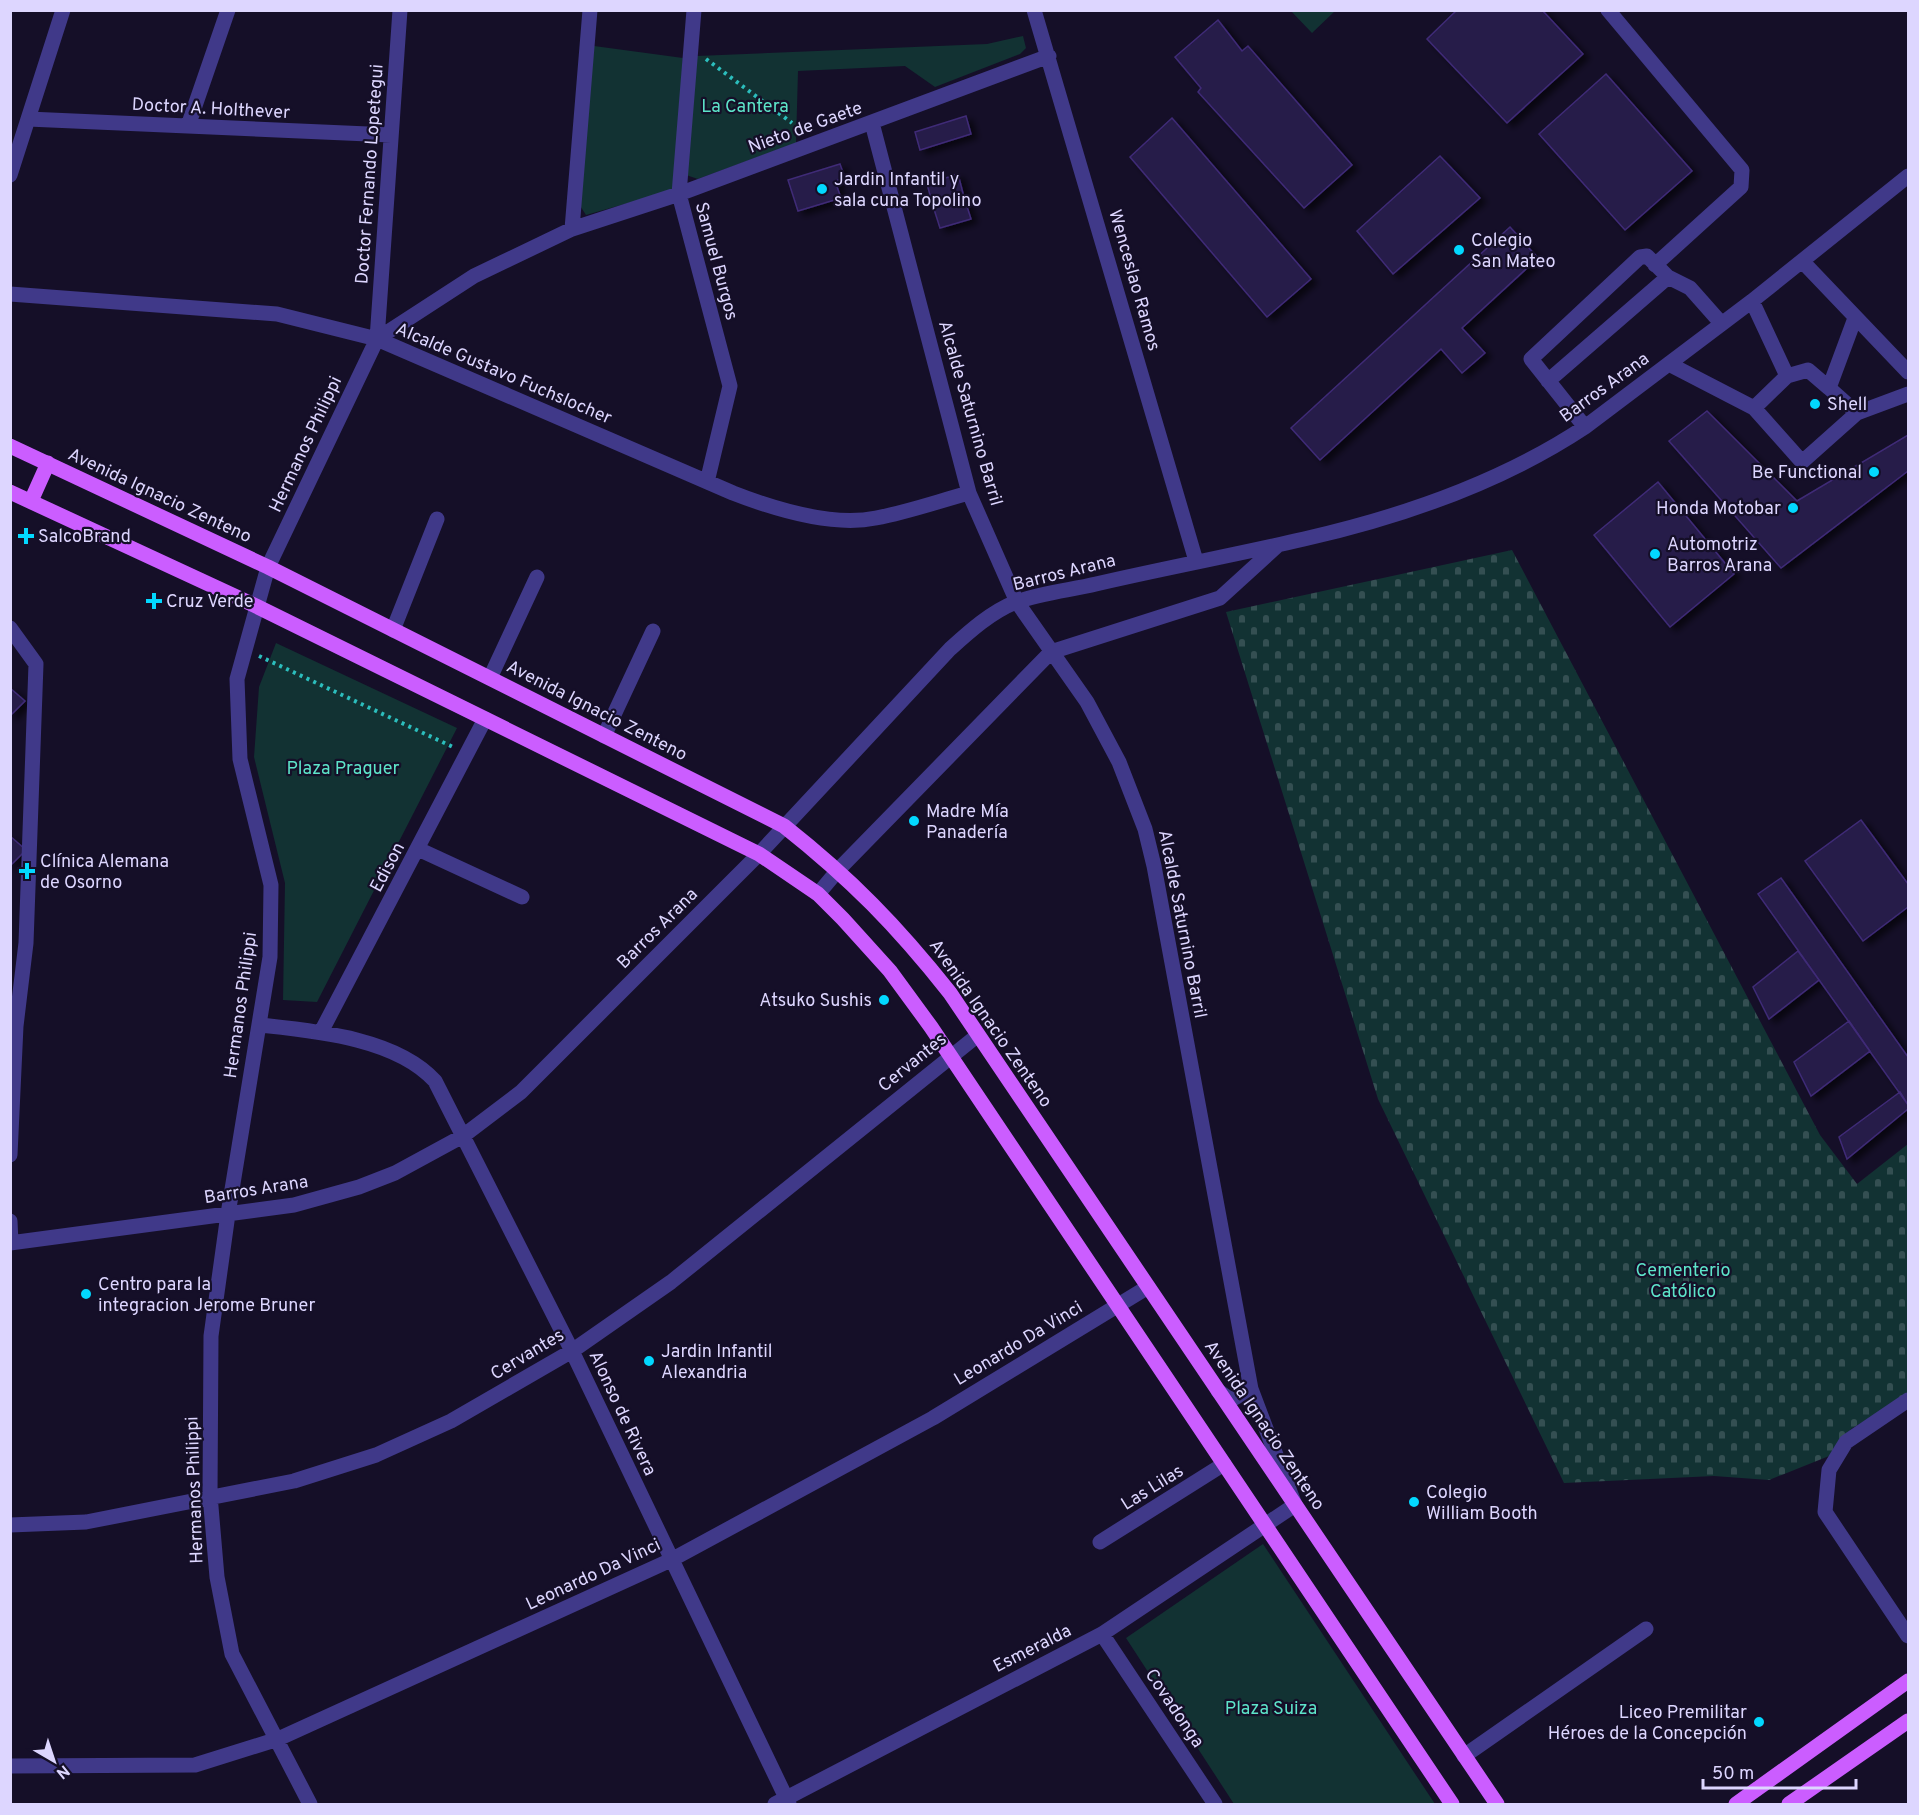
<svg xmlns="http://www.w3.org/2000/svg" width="1919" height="1815" viewBox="0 0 1919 1815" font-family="Overpass,sans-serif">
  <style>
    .cemetery { fill: url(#cemetery-stones) }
    .park { fill: #123233 }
    .building { fill: #271a4a; stroke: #3f2c77; stroke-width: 1.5; filter: url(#shadow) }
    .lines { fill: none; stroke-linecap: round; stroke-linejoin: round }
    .path { stroke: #2cbebd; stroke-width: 4; stroke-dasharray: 3 4.5; stroke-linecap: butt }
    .minor { stroke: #403989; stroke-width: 15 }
    .major { stroke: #cb5dff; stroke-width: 15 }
    .poi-dot { fill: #02d8ff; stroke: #150f28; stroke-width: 2 }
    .labels { text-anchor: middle; stroke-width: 4.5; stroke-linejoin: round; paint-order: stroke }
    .park-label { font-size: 18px; fill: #5de4c9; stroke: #150f28 }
    .street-label { font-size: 18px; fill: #ddd6ff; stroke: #150f28 }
    .poi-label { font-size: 18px; fill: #ddd6ff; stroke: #150f28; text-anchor: start }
  </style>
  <defs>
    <pattern id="cemetery-stones" width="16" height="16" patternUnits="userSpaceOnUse" patternTransform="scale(1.5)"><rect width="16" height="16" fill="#123233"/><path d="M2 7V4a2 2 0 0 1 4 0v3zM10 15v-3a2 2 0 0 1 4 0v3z" fill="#344f52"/></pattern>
    <filter id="shadow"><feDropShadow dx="6" dy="4" stdDeviation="3" flood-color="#0009"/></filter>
  </defs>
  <rect width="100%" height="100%" fill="#150f28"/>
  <path class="cemetery" d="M1512 550 1820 1135 1857 1184 1908 1144V1395L1851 1429 1839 1452 1769 1480 1714 1476 1564 1483 1378 1099 1226 612Z"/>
  <path class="park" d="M1291 11H1335L1312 33Z
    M1023 36 1026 48 1020 54 935 87 905 66 798 71 796 143 698 179 686 175 697 56 987 44Z
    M594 46 683 58 674 190 586 215 579 204Z
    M276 643 457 728 317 1002 283 1000 285 883 254 757 259 687Z
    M1263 1544 1435 1804H1234L1126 1638Z"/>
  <path class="building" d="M1457 10H1542L1583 54 1507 123 1427 39Z
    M1218 20 1242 51 1248 46 1352 165 1304 208 1198 92 1201 88 1175 57Z
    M1606 74 1692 171 1625 230 1539 134Z
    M966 116 971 134 920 150 915 132Z
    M1172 118 1311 279 1267 317 1130 157Z
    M1440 156 1480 198 1393 274 1357 231Z
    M840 164 845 178 835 181 841 198 798 211 788 180Z
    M958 174 964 197 933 206 927 184Z
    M964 197 971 219 940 228 933 206Z
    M1510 227 1538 258 1462 328 1485 353 1462 373 1441 349 1320 460 1291 428Z
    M1707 411 1797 501 1908 435V471L1781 568 1669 441Z
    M1658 482 1734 574 1670 627 1594 535Z
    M10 688 25 701 10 716Z
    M1861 820 1908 884V907L1863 941 1805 861Z
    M10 836 26 850 10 866Z
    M1781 878 1908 1057V1105L1758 894Z
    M1798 951 1819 980 1769 1019 1753 987Z
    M1849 1021 1870 1051 1811 1096 1794 1062Z
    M1900 1092 1908 1105V1109L1847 1159 1839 1137Z"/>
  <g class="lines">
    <path class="path" d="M706 59 792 123
      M259 656 453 747"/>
    <path class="minor" d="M694 10 679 194 730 386 707 482
      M1034 10 1196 561
      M1608 10 1742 170 1741 187 1655 265
      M28 119 391 135
      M188 126 228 10
      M10 175 63 10
      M572 229 590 10
      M1802 261 1908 372
      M10 294 277 314 377 339 733 493C774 509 832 527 876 518 908 512 939 501 969 493
      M1752 301 1787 376 1754 408
      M1855 318 1829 388 1857 413
      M377 339 400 10
      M1669 364 1754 408 1802 462 1857 413 1908 394
      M1787 376 1808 370 1829 388
      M1548 381 1668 277
      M1585 427 1531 359 1640 257 1647 256 1668 277 1690 288 1721 323
      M10 628 36 664 26 943 16 1026 10 1155
      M393 630 437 519
      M490 678 537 577
      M604 736 653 631
      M418 849 522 897
      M818 894 839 869 1051 652 1220 598 1277 546
      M260 1025C315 1031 396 1038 435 1081L572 1351 789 1804
      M321 1032 485 719
      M10 1221 11 1243
      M10 1243 294 1205 359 1187 395 1173 463 1136 521 1092 759 854 950 649C970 631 991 612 1016 602 1041 593 1070 590 1096 584 1165 568 1235 555 1304 539 1401 517 1502 482 1585 427L1752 301 1908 176
      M1218 1391 1231 1400 1251 1389
      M1908 1400 1846 1442 1829 1470 1825 1512 1908 1636
      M10 1525 86 1522 294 1481 376 1455 451 1421 572 1351 671 1282 978 1035
      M1100 1542 1224 1464
      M1102 1634 1215 1804
      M1464 1756 1646 1629
      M10 1766 195 1765 278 1739 671 1560 933 1418 1148 1287
      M310 1804 232 1654 217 1577 210 1495 211 1336 228 1214 270 957 271 885 240 759 237 679 268 567 377 339 474 276 572 229 679 194 1049 56
      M775 1804 1102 1634 1295 1505 1251 1389 1154 866 1145 829 1119 762 1087 702 1017 602 969 493 872 123"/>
    <path class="major" d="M10 446 268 567 784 826C851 879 897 926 950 993L1497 1804
      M10 492 256 606 759 854 818 894 843 919 890 971 931 1027 1452 1804
      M31 501 48 463
      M1736 1804 1908 1681
      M1789 1804 1908 1721"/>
  </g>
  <g class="poi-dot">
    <circle cx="822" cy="189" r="6"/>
    <circle cx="1459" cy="250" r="6"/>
    <circle cx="1815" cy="404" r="6"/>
    <circle cx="1874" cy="472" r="6"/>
    <circle cx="1793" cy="508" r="6"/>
    <path d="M23 527h6v6h6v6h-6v6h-6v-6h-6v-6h6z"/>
    <circle cx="1655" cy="554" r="6"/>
    <path d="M151 592h6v6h6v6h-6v6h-6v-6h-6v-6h6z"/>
    <circle cx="914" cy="821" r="6"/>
    <path d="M24 862h6v6h6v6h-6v6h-6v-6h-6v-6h6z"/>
    <circle cx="884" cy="1000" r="6"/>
    <circle cx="86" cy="1294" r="6"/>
    <circle cx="649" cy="1361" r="6"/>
    <circle cx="1414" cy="1502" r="6"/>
    <circle cx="1759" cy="1722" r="6"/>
  </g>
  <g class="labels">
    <g class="park-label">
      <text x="745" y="112">La Cantera</text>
      <text x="343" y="774">Plaza Praguer</text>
      <text x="1683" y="1276">Cementerio<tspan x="1683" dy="21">Católico</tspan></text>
      <text x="1271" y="1714">Plaza Suiza</text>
    </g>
    <g class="street-label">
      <text transform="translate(211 108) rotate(3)" y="6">Doctor A. Holthever</text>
      <text transform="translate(805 127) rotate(-20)" y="6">Nieto de Gaete</text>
      <text transform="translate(369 174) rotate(-86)" y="6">Doctor Fernando Lopetegui</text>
      <text transform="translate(717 261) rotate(75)" y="6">Samuel Burgos</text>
      <text transform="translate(1135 280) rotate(74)" y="6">Wenceslao Ramos</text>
      <text transform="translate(504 373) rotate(23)" y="6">Alcalde Gustavo Fuchslocher</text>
      <text transform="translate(1604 387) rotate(-36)" y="6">Barros Arana</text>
      <text transform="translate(971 413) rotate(74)" y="6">Alcalde Saturnino Barril</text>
      <text transform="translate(305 444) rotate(-65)" y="6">Hermanos Philippi</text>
      <text transform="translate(160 495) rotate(25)" y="6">Avenida Ignacio Zenteno</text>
      <text transform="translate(1064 572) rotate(-14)" y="6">Barros Arana</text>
      <text transform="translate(597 710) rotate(27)" y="6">Avenida Ignacio Zenteno</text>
      <text transform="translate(387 867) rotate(-62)" y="6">Edison</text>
      <text transform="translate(1183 924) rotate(79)" y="6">Alcalde Saturnino Barril</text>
      <text transform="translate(657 928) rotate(-45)" y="6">Barros Arana</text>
      <text transform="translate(240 1005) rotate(-82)" y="6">Hermanos Philippi</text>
      <text transform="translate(991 1023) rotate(55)" y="6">Avenida Ignacio Zenteno</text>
      <text transform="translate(912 1062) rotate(-39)" y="6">Cervantes</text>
      <text transform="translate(256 1189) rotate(-9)" y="6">Barros Arana</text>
      <text transform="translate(1018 1343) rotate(-31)" y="6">Leonardo Da Vinci</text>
      <text transform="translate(527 1354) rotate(-31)" y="6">Cervantes</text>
      <text transform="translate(623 1413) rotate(65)" y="6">Alonso de Rivera</text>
      <text transform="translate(1265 1425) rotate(56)" y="6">Avenida Ignacio Zenteno</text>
      <text transform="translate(1152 1487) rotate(-32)" y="6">Las Lilas</text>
      <text transform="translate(194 1490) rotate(-92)" y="6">Hermanos Philippi</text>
      <text transform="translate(593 1574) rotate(-25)" y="6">Leonardo Da Vinci</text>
      <text transform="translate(1032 1648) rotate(-27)" y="6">Esmeralda</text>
      <text transform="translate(1175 1708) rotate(56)" y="6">Covadonga</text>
    </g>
    <g class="poi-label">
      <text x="834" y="185">Jardin Infantil y<tspan x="834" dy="21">sala cuna Topolino</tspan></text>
      <text x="1471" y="246">Colegio<tspan x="1471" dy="21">San Mateo</tspan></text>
      <text x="1827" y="410">Shell</text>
      <text x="1862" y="478" text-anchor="end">Be Functional</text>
      <text x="1781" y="514" text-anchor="end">Honda Motobar</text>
      <text x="38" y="542">SalcoBrand</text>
      <text x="1667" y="550">Automotriz<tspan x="1667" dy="21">Barros Arana</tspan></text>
      <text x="166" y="607">Cruz Verde</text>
      <text x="926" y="817">Madre Mía<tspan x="926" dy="21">Panadería</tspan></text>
      <text x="40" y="867">Clínica Alemana<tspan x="40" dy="21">de Osorno</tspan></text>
      <text x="872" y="1006" text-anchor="end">Atsuko Sushis</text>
      <text x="98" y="1290">Centro para la<tspan x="98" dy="21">integracion Jerome Bruner</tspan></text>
      <text x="661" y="1357">Jardin Infantil<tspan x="661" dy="21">Alexandria</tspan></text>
      <text x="1426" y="1498">Colegio<tspan x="1426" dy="21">William Booth</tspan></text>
      <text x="1747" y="1718" text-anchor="end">Liceo Premilitar<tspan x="1747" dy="21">Héroes de la Concepción</tspan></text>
    </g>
  </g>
  <rect width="1919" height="1815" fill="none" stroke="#ddd6ff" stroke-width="24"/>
  <g transform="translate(54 1761) rotate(141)" stroke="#150f28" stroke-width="4.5" paint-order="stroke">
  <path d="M0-4.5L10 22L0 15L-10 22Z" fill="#ddd6ff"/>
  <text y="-9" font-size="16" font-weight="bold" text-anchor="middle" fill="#ddd6ff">N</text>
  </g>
  <path d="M1703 1779v9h153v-9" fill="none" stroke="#ddd6ff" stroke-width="3"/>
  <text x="1712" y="1779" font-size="18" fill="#ddd6ff" stroke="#150f28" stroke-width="4.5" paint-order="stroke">50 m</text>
</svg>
